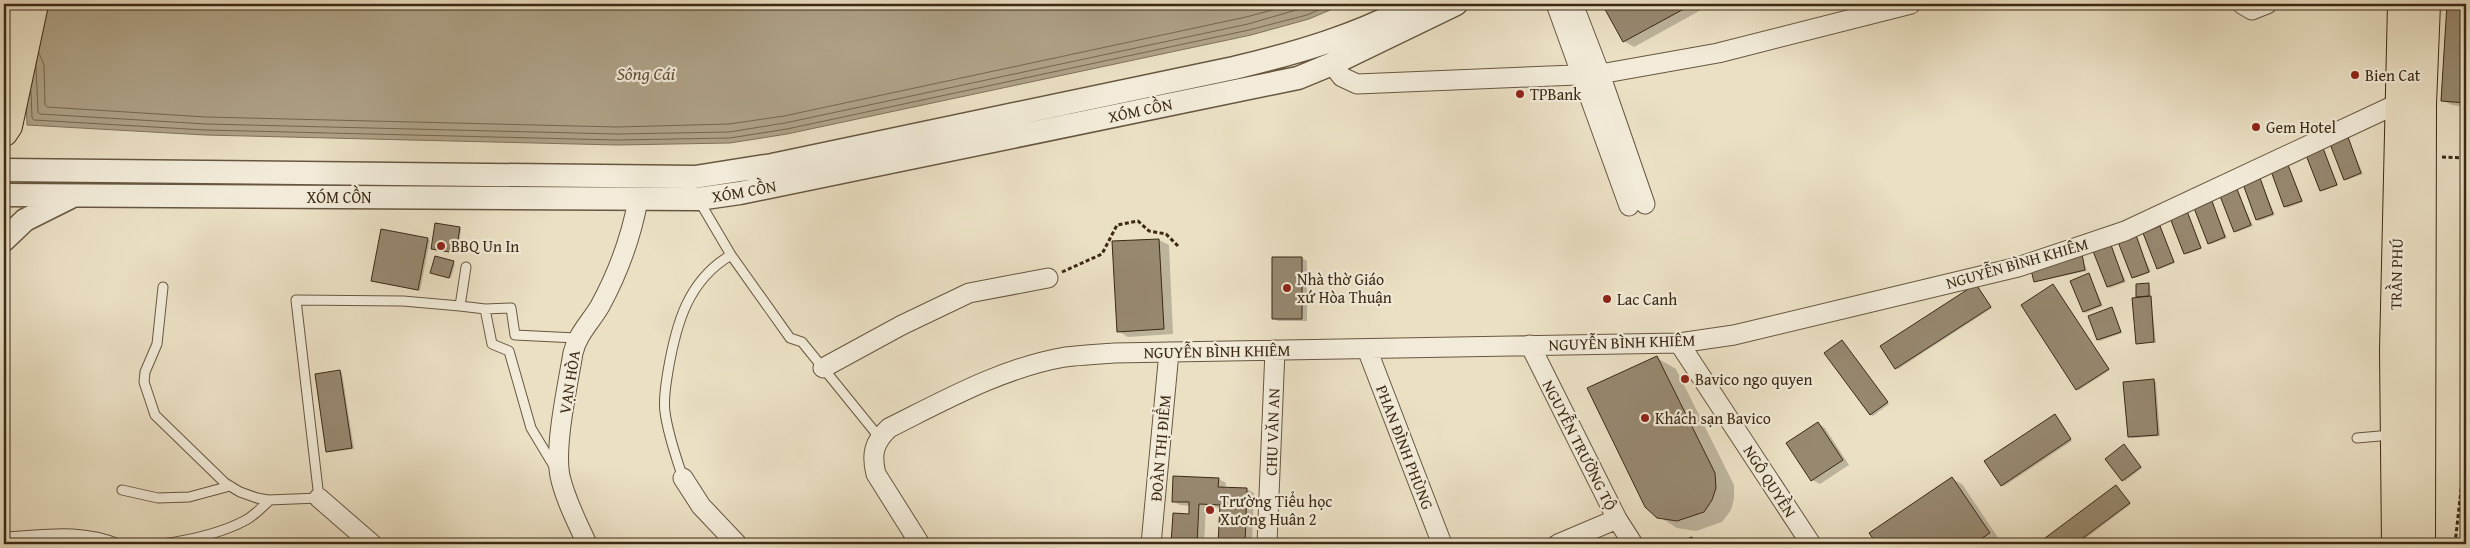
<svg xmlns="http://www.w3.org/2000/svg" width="2470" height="548" viewBox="0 0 2470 548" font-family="'Gentium Book Plus',serif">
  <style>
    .water { fill: #afa288; stroke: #81725a }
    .shadow { fill: #0003 }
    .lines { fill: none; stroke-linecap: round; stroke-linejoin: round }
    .shore { stroke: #75664e; stroke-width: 1 }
    .building { fill: #978870; stroke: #3b2914 }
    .service-casing { stroke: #675740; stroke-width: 11 }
    .minor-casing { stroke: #675740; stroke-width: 21 }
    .tertiary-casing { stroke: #675740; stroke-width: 25 }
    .primary-casing { stroke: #3b2914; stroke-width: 30 }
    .path { stroke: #3b2914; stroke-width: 3; stroke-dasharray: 4 2.5; stroke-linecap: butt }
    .service { stroke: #f2ebd9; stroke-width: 9 }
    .minor { stroke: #f2ebd9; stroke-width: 19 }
    .tertiary { stroke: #f2ebd9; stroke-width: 22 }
    .primary { stroke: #ebe0c4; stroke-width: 28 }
    .poi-dot { fill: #8f2418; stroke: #f2ebd9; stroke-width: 2 }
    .labels { text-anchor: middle; stroke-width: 4.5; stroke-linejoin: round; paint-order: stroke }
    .poi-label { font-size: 16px; fill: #3b2914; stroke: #f2ebd9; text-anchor: start }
    .street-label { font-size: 16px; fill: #3b2914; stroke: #f2ebd9 }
    .water-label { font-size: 18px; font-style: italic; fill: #5e4d37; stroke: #f2ebd9 }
  </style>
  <rect width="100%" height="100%" fill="#ebe0c4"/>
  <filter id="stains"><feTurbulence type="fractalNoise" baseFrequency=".004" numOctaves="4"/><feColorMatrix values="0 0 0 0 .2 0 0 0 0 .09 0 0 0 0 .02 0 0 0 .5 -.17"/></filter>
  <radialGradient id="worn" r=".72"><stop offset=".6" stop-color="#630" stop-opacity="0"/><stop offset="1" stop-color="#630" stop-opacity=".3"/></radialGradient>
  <path class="water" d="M4 4H1344L1309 19 1251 35 787 134 730 143 617 145 205 135 27 125 25 66 4 62Z"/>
  <path class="shadow" d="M1603 4H1712L1634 47 1624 41Z
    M2448 4H2466V107L2452 105 2442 100Z
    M2347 138 2363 174 2347 180 2345 179Z
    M2323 150 2338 185 2323 191 2321 190Z
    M2288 166 2303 202 2287 208 2272 172Z
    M2260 179 2275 215 2259 221 2257 219Z
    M2237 191 2253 226 2237 232 2235 231Z
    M2212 202 2227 238 2211 244 2209 243Z
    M2187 213 2202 249 2187 254 2185 253Z
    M459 228 461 229 458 253 432 248Z
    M2160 228 2175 263 2160 269 2158 268Z
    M382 230 430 240 420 291 372 281Z
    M2135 237 2151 272 2135 278 2133 277Z
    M1159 240 1169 245 1173 334 1128 337 1118 331Z
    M2110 246 2126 282 2110 288 2108 287Z
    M2081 255 2087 271 2035 282Z
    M1302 258 1307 261V321H1278L1273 318Z
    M453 262 455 264 451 278 434 274Z
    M2089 275 2103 306 2086 313 2084 311Z
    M2137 285 2150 286 2156 343H2137Z
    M1976 286 1992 308 1898 369 1896 368Z
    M2053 286 2110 370 2079 390 2077 389Z
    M2111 309 2122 333 2100 341 2098 340Z
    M1844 343 1889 404 1873 416 1871 415Z
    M1657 358 1676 369 1734 485V499L1731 510 1722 522 1696 531 1677 528 1658 516Z
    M340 371 342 373 354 449 330 452 328 451 316 375Z
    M2154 381 2156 382 2160 436 2131 438 2129 437Z
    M2057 417 2072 441 2004 486 2002 485Z
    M1818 423 1825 428 1849 465 1820 484 1812 480Z
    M2125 446 2142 468 2125 481 2123 480Z
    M1218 479 1226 483 1225 488 1247 489 1254 493 1252 544H1219L1221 508 1206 507 1204 544H1173L1174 515H1190V506L1180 505 1173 501Z
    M1952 479 1962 484 1999 539 1996 541 1998 544H1878L1871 533Z
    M2116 486 2131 504 2078 544H2039Z"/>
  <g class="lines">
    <path class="shore" d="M39 53 44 65 45 105 47 107 206 117 617 127 729 124 784 116 1246 17 1295 4
      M36 65 38 112 40 114 206 124 617 134 729 132 785 123 1248 24 1317 4
      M31 91 32 118 34 120 205 130 617 140 730 138 787 129 1249 30 1307 15 1332 4"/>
  </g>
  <path class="building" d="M1602 4H1693L1623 42Z
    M2447 4H2466V103L2441 101Z
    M2348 137 2361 173 2344 180 2330 144Z
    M2323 148 2337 185 2320 191 2306 155Z
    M2288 165 2302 201 2284 207 2271 171Z
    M2260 178 2273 214 2256 220 2243 184Z
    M2237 189 2251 225 2234 232 2220 196Z
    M2212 201 2225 237 2208 244 2194 208Z
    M2187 211 2201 248 2184 254 2170 218Z
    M435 223 460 227 456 253 431 249Z
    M2160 226 2174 262 2157 269 2143 233Z
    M381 229 428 238 418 290 371 281Z
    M2136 235 2149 272 2132 278 2118 242Z
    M1159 239 1164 329 1117 332 1112 241Z
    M2111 245 2124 281 2107 287 2093 251Z
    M2082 254 2085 270 2034 282 2030 266Z
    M435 256 454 261 449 278 430 273Z
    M1272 257H1302V319H1272Z
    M2089 273 2101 305 2083 312 2070 281Z
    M2149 283V296L2136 297V284Z
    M1976 284 1991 307 1895 369 1880 346Z
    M2053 284 2109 369 2076 390 2021 305Z
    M2151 296 2154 342 2136 344 2132 298Z
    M2112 307 2121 332 2097 340 2088 316Z
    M1842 340 1888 402 1870 415 1824 353Z
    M1657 356 1715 473 1716 488 1712 500 1704 512 1677 521 1657 518 1645 507 1587 388Z
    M340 370 352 448 326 452 315 374Z
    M2154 379 2158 435 2128 437 2123 382Z
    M2055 414 2071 439 2001 486 1984 461Z
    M1818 422 1843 460 1811 481 1786 443Z
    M2124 444 2141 467 2122 481 2105 459Z
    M1173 476 1219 478 1218 487 1247 488 1245 544H1218L1220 505 1199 504 1197 544H1171L1173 513 1189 514V502H1172Z
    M1952 477 1990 533 1973 544H1877L1869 533Z
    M2116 485 2130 503 2075 544H2037Z
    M1692 537 1695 544H1673Z"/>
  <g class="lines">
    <g class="service-casing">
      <path id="service" d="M698 199 731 255 790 338 802 342 879 437
        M466 267 460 306 485 309 492 344 509 351 531 428 555 468
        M163 287 157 344 145 372 144 382 155 415 225 483 240 492 257 498 268 500 319 498 296 300 403 301 460 306
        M485 309 511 308 515 335 576 338
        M2357 438 2391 435
        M683 478C676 457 668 435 665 412 663 399 666 384 668 371 676 324 688 280 731 255
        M122 490 158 498 189 497 230 486
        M4 537C46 535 79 528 119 544
        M162 544C191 540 220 534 246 520 255 515 263 506 270 500"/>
    </g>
    <g class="minor-casing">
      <path id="minor" d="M1556 4 1629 206
        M1573 4 1600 74 1645 204
        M2242 4 2252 10 2267 4
        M1332 64 1342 77 1357 84 1600 74 1718 53 1911 4
        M1679 343 1811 544
        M1530 345 1617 519 1633 544
        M1367 349 1442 544
        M823 368 902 325 969 293 1048 278
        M683 478 701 506 737 544
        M319 498 372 544
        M587 544C577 522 565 499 560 476 554 446 568 384 573 353 578 333 590 323 600 306 619 271 631 238 638 200
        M920 544 876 474C871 454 874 442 889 428 945 400 1002 368 1065 357 1081 355 1098 354 1114 353L1679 343 1734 335 2018 267 2125 231 2399 103
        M1151 544 1169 352
        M1267 544 1275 350
        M1558 544 1617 519"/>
    </g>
    <g class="tertiary-casing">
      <path id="tertiary" d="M4 170 695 177 772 165 1234 68C1297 53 1359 35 1415 4
        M4 195 698 199 740 193 1298 78 1332 64 1456 4
        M4 240 25 220 69 198"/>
    </g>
    <g class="primary-casing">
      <path id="primary" d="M4 48 13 4
        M4 132 8 126 34 4
        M2396 544 2394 351 2402 4
        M2421 544 2422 104 2426 4"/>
    </g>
    <path class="path" d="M2442 157 2466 158
      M1062 272 1102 254 1117 225 1138 221 1149 231 1166 234 1178 246
      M2455 544 2466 445"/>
    <use href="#service" class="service"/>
    <use href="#minor" class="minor"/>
    <use href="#tertiary" class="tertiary"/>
    <use href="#primary" class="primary"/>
  </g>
  <g class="poi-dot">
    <circle cx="2355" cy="75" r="5"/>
    <circle cx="1520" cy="94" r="5"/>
    <circle cx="2256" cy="127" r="5"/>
    <circle cx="441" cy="246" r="5"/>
    <circle cx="1287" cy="288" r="5"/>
    <circle cx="1607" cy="299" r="5"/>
    <circle cx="1685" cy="379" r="5"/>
    <circle cx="1645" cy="418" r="5"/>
    <circle cx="1210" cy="510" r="5"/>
  </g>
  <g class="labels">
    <g class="poi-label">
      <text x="2365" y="81">Bien Cat</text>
      <text x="1530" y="100">TPBank</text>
      <text x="2266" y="133">Gem Hotel</text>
      <text x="451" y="252">BBQ Un In</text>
      <text x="1297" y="285">Nhà thờ Giáo<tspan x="1297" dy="18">xứ Hòa Thuận</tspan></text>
      <text x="1617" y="305">Lac Canh</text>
      <text x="1695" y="385">Bavico ngo quyen</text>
      <text x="1655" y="424">Khách sạn Bavico</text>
      <text x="1220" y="507">Trường Tiểu học<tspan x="1220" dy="18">Xương Huân 2</tspan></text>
    </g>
    <g class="street-label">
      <text transform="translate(1140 110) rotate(-12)" y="6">XÓM CỒN</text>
      <text transform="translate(744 191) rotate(-10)" y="6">XÓM CỒN</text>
      <text x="339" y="203">XÓM CỒN</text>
      <text transform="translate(2017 263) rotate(-16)" y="6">NGUYỄN BÌNH KHIÊM</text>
      <text transform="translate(2396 274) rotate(-89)" y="6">TRẦN PHÚ</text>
      <text transform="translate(1622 342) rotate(-2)" y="6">NGUYỄN BÌNH KHIÊM</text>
      <text transform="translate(1217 351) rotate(-1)" y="6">NGUYỄN BÌNH KHIÊM</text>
      <text transform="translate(569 382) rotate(-81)" y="6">VẠN HÒA</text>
      <text transform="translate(1272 432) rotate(-88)" y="6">CHU VĂN AN</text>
      <text transform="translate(1580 445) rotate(63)" y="6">NGUYỄN TRƯỜNG TỘ</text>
      <text transform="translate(1405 447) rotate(69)" y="6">PHAN ĐÌNH PHÙNG</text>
      <text transform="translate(1160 448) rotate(-85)" y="6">ĐOÀN THỊ ĐIỂM</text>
      <text transform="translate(1770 481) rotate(57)" y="6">NGÔ QUYỀN</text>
    </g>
    <g class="water-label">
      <text x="646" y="80">Sông Cái</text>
    </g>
  </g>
  <rect width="2470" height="548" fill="none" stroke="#ebe0c4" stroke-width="20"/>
  <rect x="5" y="5" width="2460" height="538" fill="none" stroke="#3b2914" stroke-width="2.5"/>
  <rect x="10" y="10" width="2450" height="528" fill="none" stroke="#3b2914"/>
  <rect width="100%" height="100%" filter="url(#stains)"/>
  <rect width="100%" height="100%" fill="url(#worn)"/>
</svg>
